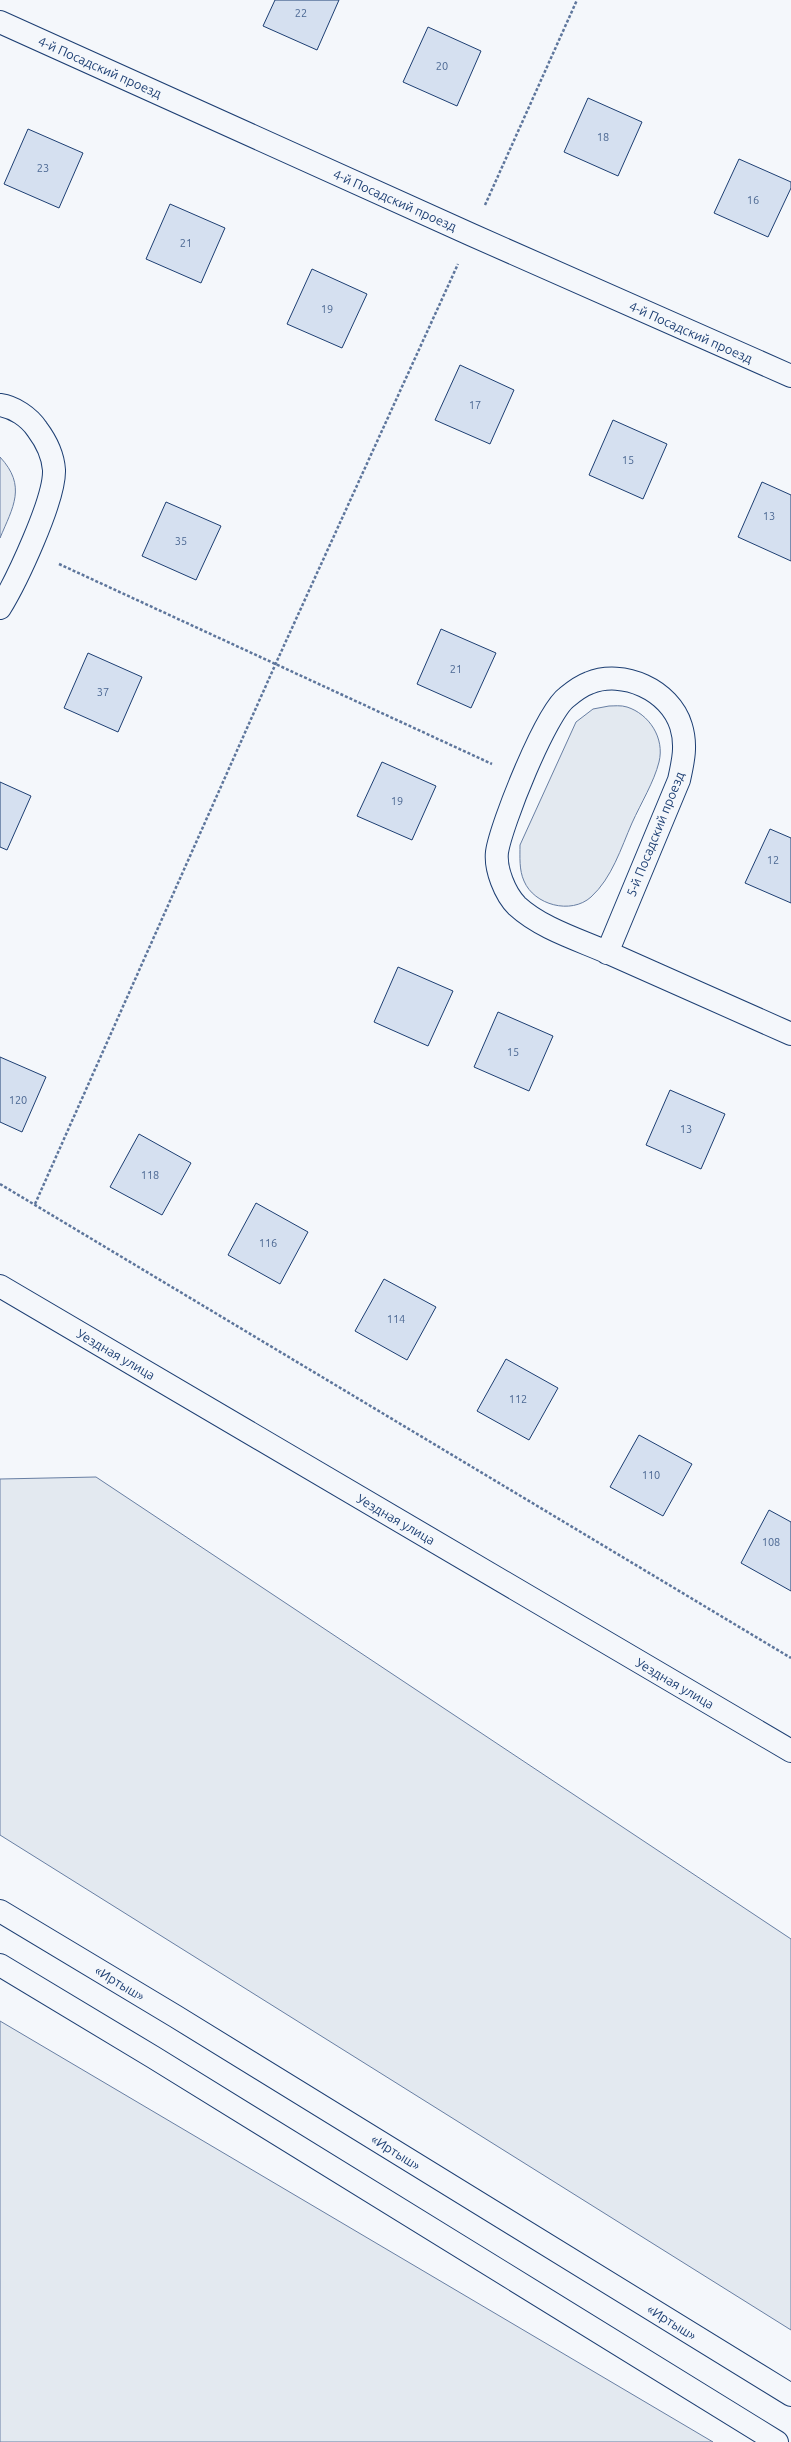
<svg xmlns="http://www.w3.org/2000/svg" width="791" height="2442" viewBox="0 0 791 2442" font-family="Ubuntu,sans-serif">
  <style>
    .green { fill: #e3e9f0; stroke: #687fa3 }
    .building { fill: #d5e0f0; stroke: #1d3f73 }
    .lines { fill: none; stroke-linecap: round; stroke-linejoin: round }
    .street-casing { stroke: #1d3f73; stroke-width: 24 }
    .secondary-casing { stroke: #1d3f73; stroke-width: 24 }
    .highway-casing { stroke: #1d3f73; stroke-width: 24 }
    .path { stroke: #5e769c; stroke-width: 2.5; stroke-dasharray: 3 2; stroke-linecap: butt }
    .street { stroke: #f4f7fb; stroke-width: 22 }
    .secondary { stroke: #f4f7fb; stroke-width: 22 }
    .highway { stroke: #f4f7fb; stroke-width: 22 }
    .labels { text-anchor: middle; stroke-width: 3; stroke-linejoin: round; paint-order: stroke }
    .number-label { font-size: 11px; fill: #4b6792 }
    .street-label { font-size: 13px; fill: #1d3f73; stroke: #f4f7fb }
  </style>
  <rect width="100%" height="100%" fill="#f4f7fb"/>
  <path class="green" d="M0 457C27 486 13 507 0 538Z
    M609 706C614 706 621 705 627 707 649 714 665 738 659 762 654 782 641 803 632 823 621 848 612 878 591 897 571 915 534 905 524 881 519 870 520 857 520 845L576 722 593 709Z
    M96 1477 791 1939V2330L0 1835V1479Z
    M0 2021 713 2442H0Z"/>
  <path class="building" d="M275 0H339L317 50 263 26Z
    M428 27 481 51 457 106 403 82Z
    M588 98 642 122 618 176 564 152Z
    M28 129 83 153 59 208 4 184Z
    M739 159 791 182V188L768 237 714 213Z
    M170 204 225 228 201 283 146 259Z
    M312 269 367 294 342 348 287 324Z
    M460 365 514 390 490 444 435 420Z
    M613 420 667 444 643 499 589 475Z
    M762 482 791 495V561L738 537Z
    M166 502 221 526 196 580 142 556Z
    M441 629 496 653 471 708 417 684Z
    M88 653 142 677 118 732 64 708Z
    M382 762 436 786 412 840 357 816Z
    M0 782 31 796 7 850 0 847Z
    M770 829 791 838V903L745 883Z
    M398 967 453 991 428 1046 374 1022Z
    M498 1012 553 1036 529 1091 474 1067Z
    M0 1057 46 1077 22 1132 0 1122Z
    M670 1090 725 1114 701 1169 646 1145Z
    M139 1134 191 1163 162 1215 110 1187Z
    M256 1203 308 1232 280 1284 228 1255Z
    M384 1279 436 1307 407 1360 355 1331Z
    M506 1359 558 1388 529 1440 477 1411Z
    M639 1435 692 1464 663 1516 610 1487Z
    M769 1510 791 1522V1591L741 1563Z"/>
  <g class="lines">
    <g class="street-casing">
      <path id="street" d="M0 22 472 235 791 376
        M0 405C14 407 29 417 37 429 46 441 53 455 54 470 55 500 16 582 0 608
        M607 953 679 780C683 762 687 745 681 726 670 690 623 669 589 683 581 686 573 692 567 697 546 712 501 825 497 852 495 869 505 894 517 906 542 929 580 940 611 954 671 981 731 1007 791 1034"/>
    </g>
    <g class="secondary-casing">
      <path id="secondary" d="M0 1286 791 1751"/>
    </g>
    <g class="highway-casing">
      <path id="highway" d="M0 1911 175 2016 791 2395
        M0 1965 153 2057 777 2442"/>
    </g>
    <path class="path" d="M485 205 577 0
      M59 564 492 764
      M0 1184 791 1658
      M35 1204 276 663 458 264"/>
    <use href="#street" class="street"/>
    <use href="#secondary" class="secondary"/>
    <use href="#highway" class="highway"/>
  </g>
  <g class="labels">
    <g class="number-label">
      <text x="301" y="17">22</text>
      <text x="442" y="70">20</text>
      <text x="603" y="141">18</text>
      <text x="43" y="172">23</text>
      <text x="753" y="204">16</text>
      <text x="186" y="247">21</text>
      <text x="327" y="313">19</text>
      <text x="475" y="409">17</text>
      <text x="628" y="464">15</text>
      <text x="769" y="520">13</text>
      <text x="181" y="545">35</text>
      <text x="456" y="673">21</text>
      <text x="103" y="696">37</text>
      <text x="397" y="805">19</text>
      <text x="773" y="864">12</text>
      <text x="513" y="1056">15</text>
      <text x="18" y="1104">120</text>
      <text x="686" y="1133">13</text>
      <text x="150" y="1179">118</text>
      <text x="268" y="1247">116</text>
      <text x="396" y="1323">114</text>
      <text x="518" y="1403">112</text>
      <text x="651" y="1479">110</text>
      <text x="771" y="1546">108</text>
    </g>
    <g class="street-label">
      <text transform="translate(100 67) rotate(24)" y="5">4-й Посадский проезд</text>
      <text transform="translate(395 200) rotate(24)" y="5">4-й Посадский проезд</text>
      <text transform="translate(691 332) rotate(24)" y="5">4-й Посадский проезд</text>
      <text transform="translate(655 834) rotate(-68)" y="5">5-й Посадский проезд</text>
      <text transform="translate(116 1354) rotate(30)" y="5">Уездная улица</text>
      <text transform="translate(396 1519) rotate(30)" y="5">Уездная улица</text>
      <text transform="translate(675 1683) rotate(30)" y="5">Уездная улица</text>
      <text transform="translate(120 1983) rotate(31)" y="5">«Иртыш»</text>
      <text transform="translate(396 2152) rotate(32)" y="5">«Иртыш»</text>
      <text transform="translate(672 2322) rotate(32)" y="5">«Иртыш»</text>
    </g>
  </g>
</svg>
